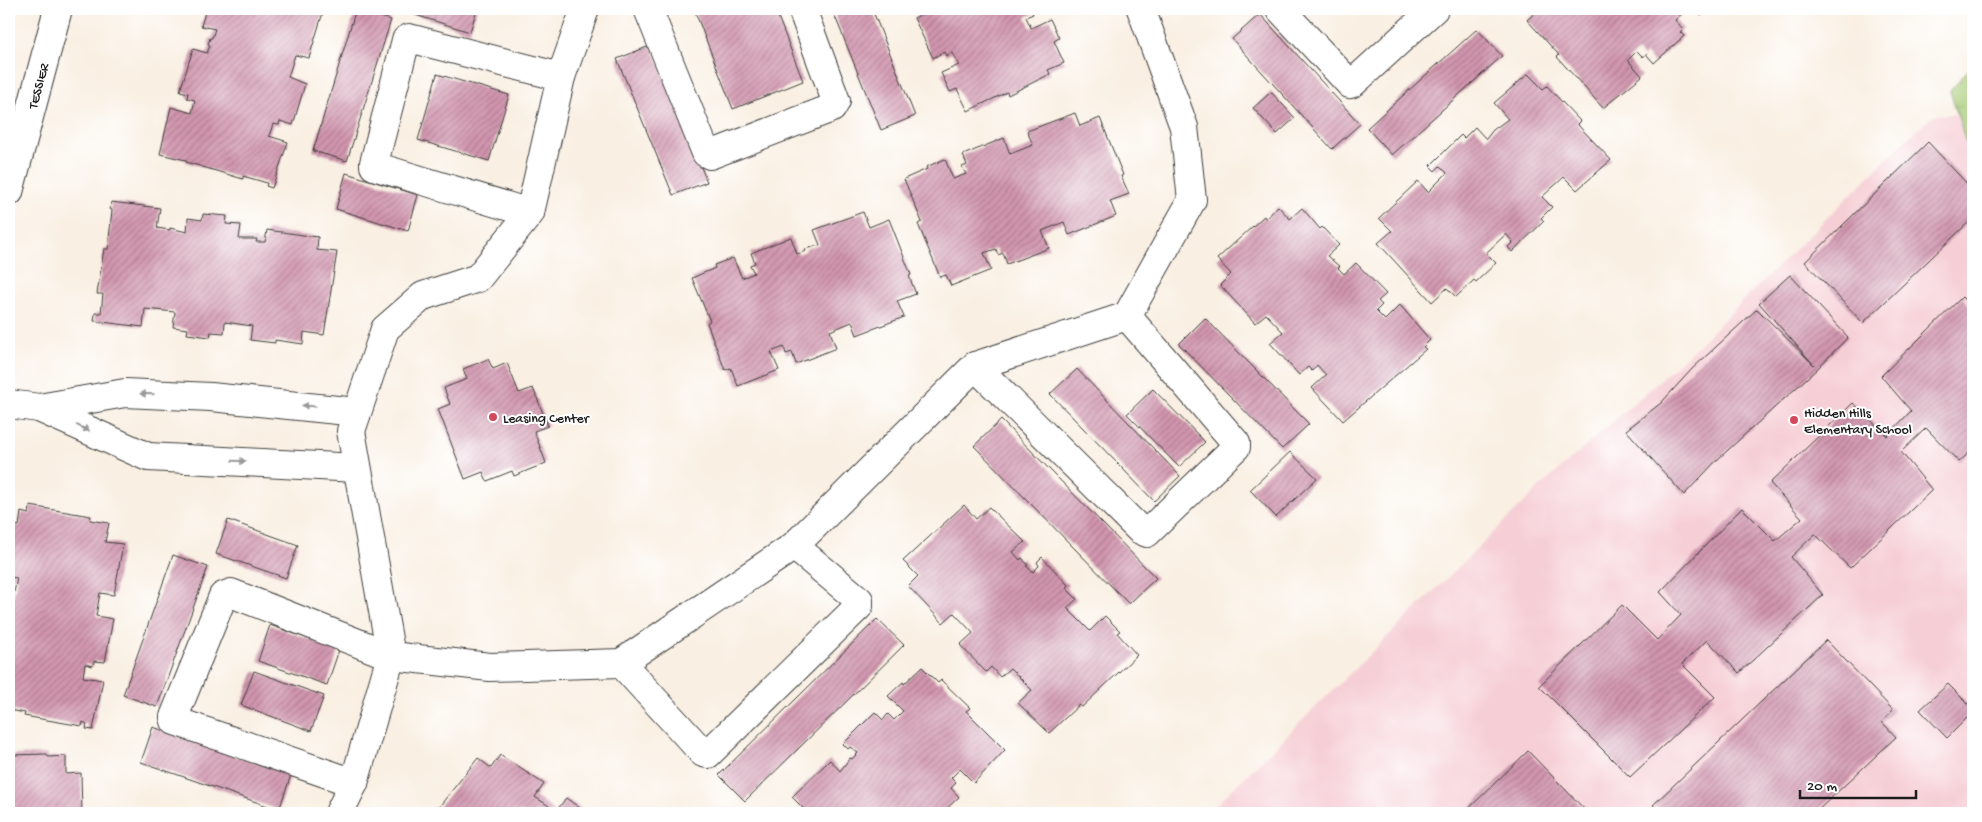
<svg xmlns="http://www.w3.org/2000/svg" width="1982" height="822" viewBox="0 0 1982 822" font-family="'Gochi Hand',sans-serif">
  <style>
    .built { fill: #f6cfd6 }
    .grass { fill: url(#grass-tufts); stroke: #607248 }
    .building { fill: url(#building-hatch) }
    .lines { fill: none; stroke-linecap: round; stroke-linejoin: round }
    .minor-casing { stroke: #3d3c3a; stroke-width: 30 }
    .minor { stroke: #fff; stroke-width: 28 }
    .oneway { fill: #999 }
    .poi-dot { fill: #d1495b; stroke: #fff; stroke-width: 2 }
    .labels { text-anchor: middle; stroke-width: 4; stroke-linejoin: round; paint-order: stroke }
    .street-label { font-size: 14px; fill: #1c1c1c; stroke: #fff }
    .poi-label { font-size: 14px; fill: #1c1c1c; stroke: #fff; text-anchor: start }
  </style>
  <defs>
    <pattern id="grass-tufts" width="24" height="20" patternUnits="userSpaceOnUse" patternTransform="scale(1.25)"><rect width="24" height="20" fill="#a5c973"/><path d="M3 7l-1-3M5 7V3M7 7l1-3M15 17l-1-3M17 17v-4M19 17l1-3" fill="none" stroke="#8dac63"/></pattern>
    <pattern id="building-hatch" width="6" height="6" patternUnits="userSpaceOnUse" patternTransform="scale(1.25)"><rect width="6" height="6" fill="#d296af"/><path d="M-1 1l2-2M0 6l6-6M5 7l2-2" fill="none" stroke="#aa7a8e"/></pattern>
  </defs>
  <rect width="100%" height="100%" fill="#fff"/>
  <filter id="ink" filterUnits="userSpaceOnUse"><feTurbulence type="fractalNoise" baseFrequency=".02" numOctaves="2"/><feDisplacementMap in="SourceGraphic" scale="10" xChannelSelector="R" yChannelSelector="G"/><feConvolveMatrix kernelMatrix="1 2 1 2 8 2 1 2 1" color-interpolation-filters="sRGB"/></filter>
  <filter id="wash" filterUnits="userSpaceOnUse"><feTurbulence type="fractalNoise" baseFrequency=".0096" numOctaves="4" result="noise"/><feDisplacementMap in="SourceGraphic" scale="20" xChannelSelector="R" yChannelSelector="G"/><feGaussianBlur stdDeviation="1.12" result="paint"/><feColorMatrix in="noise" values="0 0 0 0 0 0 0 0 0 0 0 0 0 0 0 0 0 1.4 0 .05"/><feComposite in="paint" operator="in"/></filter>
  <g filter="url(#wash)">
    <rect width="100%" height="100%" fill="#f9efe2"/>
    <path class="built" d="M1957 114 1973 165V813H1208L1540 487 1689 354 1906 140 1934 115Z"/>
    <path class="grass" d="M1973 64V165L1950 91Z"/>
    <g id="blocks">
      <path class="building" d="M206 9H324L309 58 295 55 288 77 305 84 293 125 280 121 279 125 273 124 269 136 288 142 272 188 266 186 267 183 243 176V179L186 162V160L160 154 171 107 192 113 195 100 187 98 188 93 180 91 193 49 207 53 210 45 208 44 210 38H212L215 29 201 26Z
        M356 9 391 20 347 161 313 151Z
        M396 9H477L470 32Z
        M694 9H775L803 81 733 109Z
        M832 9H872L915 116 881 130Z
        M929 9H1031L1033 14 1026 17 1031 28 1050 19 1059 38 1054 41 1064 63 1048 70 1050 74 1008 95 1007 92 968 111 957 89 950 92 941 73 959 65 952 53 946 56 944 52 933 58 914 18 930 10Z
        M1539 9H1687L1675 20 1683 29 1680 32 1684 36 1654 63 1646 54 1643 57 1637 51 1628 60 1642 76 1603 108 1557 57 1559 55 1527 20Z
        M1696 9H1708L1701 15Z
        M1260 14 1360 124 1332 149 1232 39Z
        M1477 29 1502 56 1392 155 1367 128Z
        M652 45 707 182 673 195 617 59Z
        M437 74 509 95 489 161 418 140Z
        M1528 74 1543 89 1547 86 1580 121 1577 124 1611 160 1577 190 1564 177 1542 197 1552 207 1541 218 1544 221 1512 252 1508 247 1513 242 1506 234 1486 253 1496 263 1476 282 1474 280 1456 297 1447 288 1432 302 1378 243 1392 231 1379 218 1418 181 1428 192 1447 173 1440 166 1435 171 1430 166 1461 135 1464 138 1475 127 1486 139 1493 130 1508 119 1494 103Z
        M1271 92 1295 118 1277 134 1253 108Z
        M1075 113 1080 126 1100 118 1123 175 1121 176 1129 194 1110 201 1116 216 1069 235 1064 222 1042 231 1049 248 1007 264 1003 253 998 255 996 249 984 253 991 270 951 286 946 275 940 277 918 224 922 222 904 179 927 169 926 167 945 159 953 179 966 174 962 167 967 165 963 155 1004 138 1010 154 1033 145 1027 131Z
        M1928 142 1973 190V218L1863 323 1805 262Z
        M346 173 418 195 408 231 336 209Z
        M111 202 160 208 157 228 170 230V228L187 232 188 218 202 220 203 214 227 216 226 224 241 225 239 239H257L256 242H265L267 230 318 237 317 250 337 252 324 335 304 332 303 344 275 340V343L250 340 252 326 225 322 224 333 211 332 210 337 187 334 188 329 173 327 175 312 145 309 143 327 94 321 95 313H101L103 294H97L104 249H108L112 210 110 209Z
        M1278 206 1290 219 1302 208 1320 229 1322 227 1339 245 1327 256 1340 267 1338 268 1344 274 1356 263 1386 294 1378 301 1382 305 1376 311 1385 320 1400 305 1430 340 1423 347 1426 349 1343 421 1312 388 1326 375 1317 365 1312 371 1308 367 1299 375 1270 343 1283 332 1266 314 1255 323 1220 285 1231 274 1217 259 1264 216 1266 219Z
        M863 212 869 227 889 219 911 275 909 276 916 294 897 301 904 317 857 335 852 322 830 331 836 348 796 364 792 352 786 354 784 347 771 352 779 370 738 386 731 368 725 370 707 323 710 321 692 278 715 268 714 265 733 258 742 278 754 273 750 265 755 263 751 253 791 237 797 254 806 251 805 249 820 245 814 230Z
        M1790 275 1848 337 1818 368 1717 460 1684 495 1626 430 1661 403 1692 369 1757 309 1814 365 1759 303Z
        M1962 297 1973 309V449L1959 462 1926 428 1901 452 1932 490 1850 568 1815 534 1791 557 1823 595 1739 673 1707 640 1682 664 1715 697 1630 777 1539 686 1622 605 1657 640 1681 615 1660 592 1742 508 1775 541 1802 518 1770 483 1853 403 1887 436 1911 411 1881 376Z
        M1205 318 1309 424 1282 449 1179 344Z
        M488 359 493 369 507 363 519 393 533 388 548 426 534 431 546 463 514 476 512 471 487 481 483 472 465 479 438 409 450 404 444 388 467 379 463 369Z
        M1077 369 1180 476 1154 501 1050 394Z
        M1153 389 1205 442 1179 467 1127 414Z
        M1001 420 1156 578 1129 604 974 446Z
        M1290 452 1317 478 1276 517 1250 490Z
        M964 505 976 519 989 507 1025 542 1013 552 1020 560 1022 558 1028 565 1026 566 1033 572 1039 566 1037 562 1042 557 1068 585 1066 588 1077 599 1067 608 1090 631 1105 616 1120 631 1117 633 1137 655 1082 707 1079 705 1049 733 1018 703 1032 690 1010 668 1000 677 991 667 986 672 960 645 973 633 954 613 943 623 908 586 918 576 903 561Z
        M30 506 91 516 90 520 109 523 105 542 123 544 114 595 100 593 96 616 113 619 105 662 94 661 93 666 85 664 83 677 103 680 93 730 86 729 87 724 83 722 82 726 24 716 25 713 9 710V602H12L17 578 9 577V524L19 526 21 512 29 514Z
        M228 520 298 545 286 578 216 554Z
        M173 555 208 567 157 707 123 695Z
        M877 619 904 645 745 801 719 775Z
        M270 625 339 650 327 685 258 661Z
        M1826 640 1893 710 1882 722 1896 737 1815 813H1662L1653 805Z
        M922 667 938 683 941 680 970 708 966 711 1005 750 974 783 960 769 951 778 956 783 951 788 959 797 942 813H799L804 809 792 797 830 760 840 771 850 758 852 759 858 753 850 747 848 749 843 744 875 712 883 720 888 714 894 720 903 711 888 696 903 682 904 684Z
        M254 671 324 696 311 731 241 705Z
        M1948 684 1973 709V712L1947 738 1920 710Z
        M153 727 291 775 279 810 141 762Z
        M1528 751 1588 813H1464Z
        M47 754 48 757 66 756V774L81 773 82 813H9V755Z
        M500 755 544 784 535 797 549 806 548 807 555 813 566 798 587 813H434L478 758 491 768Z"/>
    </g>
  </g>
  <g filter="url(#ink)">
    <use href="#blocks" fill-opacity="0" stroke="#3d3c3a" stroke-width="1"/>
    <g class="lines">
      <g class="minor-casing">
        <g id="minor">
          <path d="M648 9 706 153 710 155 832 108 836 101 802 9"/>
          <path d="M1280 9 1350 84 1353 83 1434 9"/>
          <path id="s1" d="M9 192 58 9"/>
          <path d="M530 213 374 166V163L406 40 409 38 561 77"/>
          <path d="M975 366 1140 530 1147 533 1236 447V443L1127 316"/>
          <path d="M9 404 39 408 148 457 357 468"/>
          <path d="M39 408 125 393 211 397 357 412"/>
          <path d="M621 663 703 753 708 754 859 606V600L794 546"/>
          <path d="M354 783 175 721 174 717 223 596 231 593 391 656 490 667 621 663 794 546 975 366 1127 316 1192 200 1184 127 1141 9"/>
          <path d="M339 813 354 783 391 656 351 431 385 329 423 296 478 278 530 213 561 77 585 9"/>
        </g>
      </g>
      <use href="#minor" class="minor"/>
    </g>
    <defs><path id="oneway-solid" d="M-6-.8H1V-3.2L6.5 0L1 3.2V.8H-6Z" transform="scale(1.25)"/></defs>
    <g class="oneway">
      <use href="#oneway-solid" transform="translate(147 394) rotate(-178)"/>
      <use href="#oneway-solid" transform="translate(309 406) rotate(-174)"/>
      <use href="#oneway-solid" transform="translate(83 428) rotate(24)"/>
      <use href="#oneway-solid" transform="translate(239 461) rotate(2)"/>
    </g>
  </g>
  <g class="poi-dot">
    <circle cx="493" cy="417" r="5"/>
    <circle cx="1794" cy="420" r="5"/>
  </g>
  <g class="labels">
    <g class="street-label">
      <text dy="5" stroke="none"><textPath href="#s1" startOffset="110">TESSIER</textPath></text>
    </g>
    <g class="poi-label">
      <text x="1804" y="417">Hidden Hills<tspan x="1804" dy="16">Elementary School</tspan></text>
      <text x="503" y="422">Leasing Center</text>
    </g>
  </g>
  <rect width="1982" height="822" fill="none" stroke="#fff" stroke-width="30"/>
  <path d="M1800 790v8h116v-8" fill="none" stroke="#1c1c1c" stroke-width="2.5"/>
  <text x="1807" y="790" font-size="15" fill="#1c1c1c" stroke="#ffffff" stroke-width="4" paint-order="stroke">20 m</text>
</svg>
